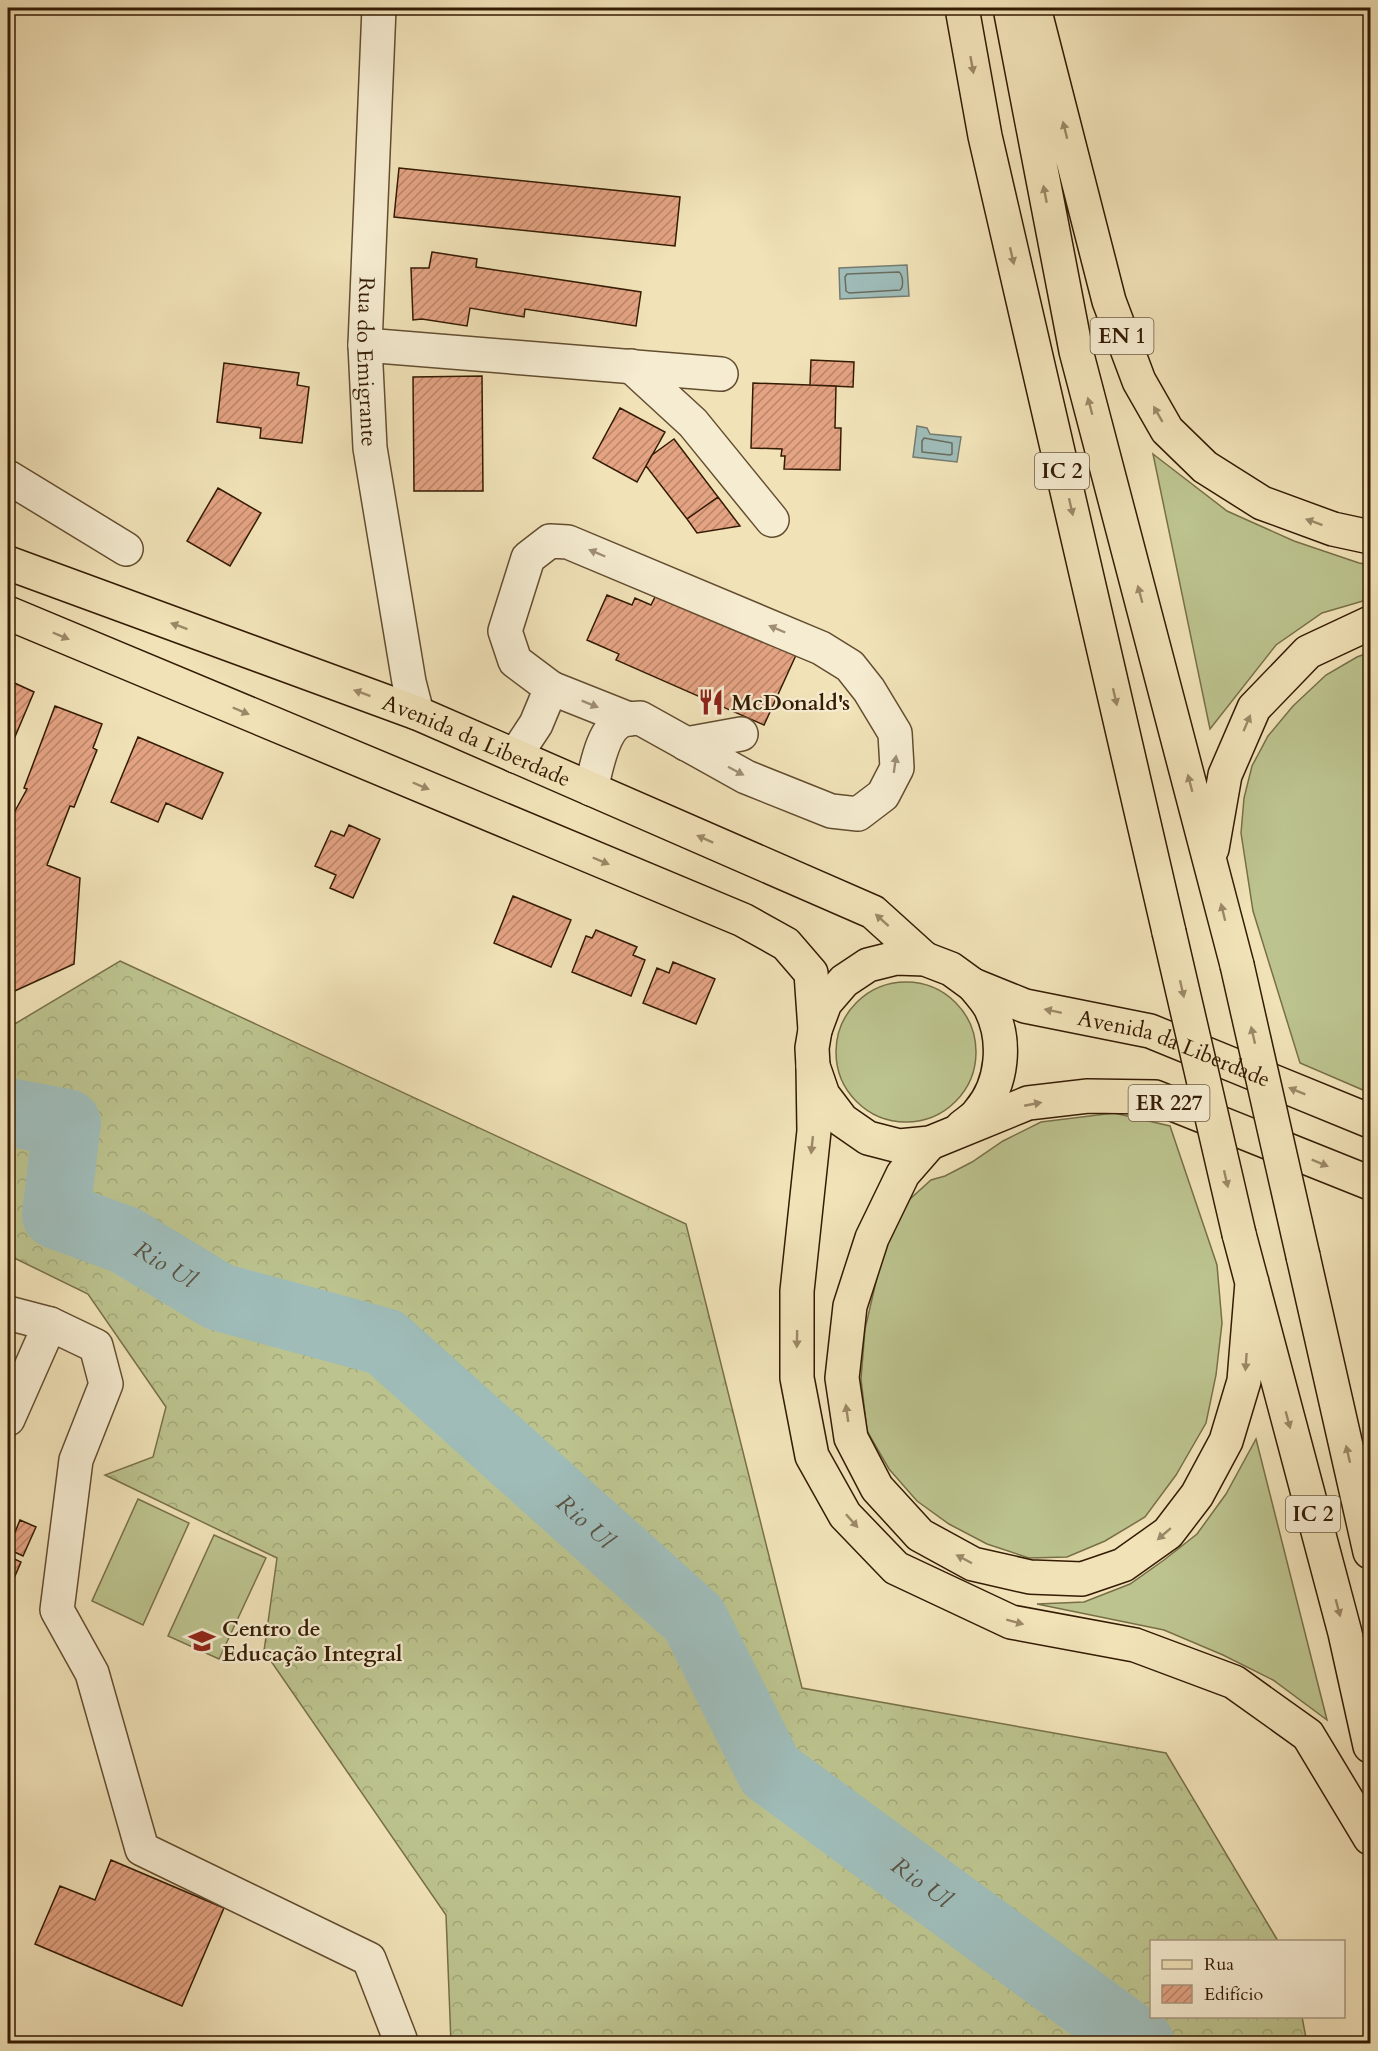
<svg xmlns="http://www.w3.org/2000/svg" width="1378" height="2051" viewBox="0 0 1378 2051" font-family="Cardo,serif">
  <style>
    .grass { fill: #bcc38e; stroke: #786f48; stroke-width: 1.5 }
    .forest { fill: url(#forest-crowns); stroke: #786f48; stroke-width: 1.5 }
    .water { fill: #9fbcb9; stroke: #747c70; stroke-width: 1.5 }
    .lines { fill: none; stroke-linecap: round; stroke-linejoin: round }
    .shore { stroke: #6a6c5e; stroke-width: 1.5 }
    .river { stroke: #9fbcb9; stroke-width: 68 }
    .building { fill: url(#building-hatch); stroke: #341b03; stroke-width: 1.5 }
    .minor-casing { stroke: #634d30; stroke-width: 36 }
    .major-casing { stroke: #341b03; stroke-width: 36 }
    .highway-casing { stroke: #341b03; stroke-width: 36 }
    .minor { stroke: #f6ecd1; stroke-width: 33 }
    .major { stroke: #f1e2b8; stroke-width: 33 }
    .highway { stroke: #f1e2b8; stroke-width: 33 }
    .highway-bridge-casing { stroke: #341b03; stroke-width: 36; stroke-linecap: butt }
    .highway-bridge { stroke: #f1e2b8; stroke-width: 33 }
    .oneway { fill: #9c8867 }
    .oneway2 { fill: #9f8e74 }
    .labels { text-anchor: middle; stroke-width: 4.5; stroke-linejoin: round; paint-order: stroke }
    .shield { fill: #f6ecd1; stroke: #6e5a41; stroke-width: 1.5 }
    .shield-label { font-size: 21px; font-weight: bold; fill: #341b03 }
    .street-label { font-size: 22px; fill: #341b03; stroke: #f6ecd1 }
    .poi-label { font-size: 22px; font-weight: bold; fill: #341b03; stroke: #f6ecd1; text-anchor: start }
    .water-label { font-size: 24px; font-style: italic; fill: #595343; stroke: #f6ecd1 }
  </style>
  <defs>
    <pattern id="forest-crowns" width="20" height="18" patternUnits="userSpaceOnUse" patternTransform="scale(1.5)"><rect width="20" height="18" fill="#bcc38e"/><path d="M2 6a3 3 0 1 1 6 0M12 15a3 3 0 1 1 6 0" fill="none" stroke="#a2a779"/></pattern>
    <pattern id="building-hatch" width="6" height="6" patternUnits="userSpaceOnUse" patternTransform="scale(1.5)"><rect width="6" height="6" fill="#e4a383"/><path d="M-1 1l2-2M0 6l6-6M5 7l2-2" fill="none" stroke="#ba8469"/></pattern>
  </defs>
  <rect width="100%" height="100%" fill="#f1e2b8"/>
  <filter id="stains"><feTurbulence type="fractalNoise" baseFrequency=".00333" numOctaves="4"/><feColorMatrix values="0 0 0 0 .2 0 0 0 0 .09 0 0 0 0 .02 0 0 0 .5 -.17"/></filter>
  <radialGradient id="worn" r=".72"><stop offset=".6" stop-color="#630" stop-opacity="0"/><stop offset="1" stop-color="#630" stop-opacity=".3"/></radialGradient>
  <path class="grass" d="M1153 454 1227 511 1294 541 1359 563 1370 565V599L1322 613 1276 645 1210 729Z
    M1370 652V1093L1300 1063 1253 911 1241 833 1244 798 1252 766 1268 736 1293 706 1326 675 1357 657Z
    M836 1052a70 70 0 1 1 140 0a70 70 0 1 1-140 0Z
    M1114 1113 1170 1126 1217 1265 1222 1323 1216 1375 1206 1423 1176 1475 1145 1517 1105 1541 1067 1557 1029 1558 987 1544 949 1524 917 1501 889 1469 867 1431 861 1379 865 1329 879 1269 894 1223 910 1199 931 1180 945 1176 972 1162 1003 1141 1041 1122Z
    M1256 1439 1327 1720 1273 1680 1223 1655 1164 1630 1037 1604 1084 1602 1130 1584 1164 1560 1197 1534 1226 1494Z
    M138 1499 189 1523 143 1625 92 1601Z
    M214 1535 266 1558 219 1659 168 1636Z"/>
  <path class="forest" d="M120 961 686 1224 802 1688 1166 1753 1278 1941 1152 1942V2016L1302 2017 1307 2043H451L446 1915 264 1651 277 1558 105 1475 153 1457 166 1407 88 1294 8 1255V1028Z"/>
  <path class="water" d="M907 265 909 296 840 299 839 268Z
    M917 426 927 428 930 434 961 437 957 462 913 457Z"/>
  <g class="lines">
    <path class="shore" d="M899 272C903 275 904 287 900 290L849 293 846 291 845 277 847 274Z
      M924 438 952 443V454L950 455 922 452V441Z"/>
    <path class="river" id="s1" d="M8 1112 67 1123 56 1215 125 1240 219 1297 385 1342 694 1619 770 1771 1141 2044"/>
  </g>
  <path class="building" d="M399 168 680 197 675 246 394 217Z
    M432 252 477 259 476 267 641 292 636 326 525 309 524 317 470 308 467 326 422 319 413 320 411 268H429Z
    M811 360 854 362 853 387 810 385Z
    M224 363 299 373 297 385 309 387 302 443 260 438 261 428 217 422Z
    M482 376 483 491H414L413 377Z
    M753 383 836 386 835 428H841L840 470 784 469 785 456H781L782 449 751 448Z
    M620 408 665 432 637 482 593 458Z
    M674 439 718 497 687 519 646 466 652 455Z
    M218 488 261 513 230 566 187 541Z
    M718 497 740 526 697 533 687 519Z
    M658 591 797 653 764 725 616 660 619 654 587 640 607 595 632 605 635 598 651 605Z
    M8 680 34 692 11 746 8 745Z
    M55 706 102 724 93 748 97 750 74 807 70 806 47 865 80 878 74 964 8 994V824L27 789 24 788Z
    M138 737 223 773 202 819 166 803 158 822 111 802Z
    M349 825 380 839 353 898 330 888 336 875 315 866 331 831 344 836Z
    M513 896 571 920 551 967 494 943Z
    M596 930 637 947 633 955 645 960 631 996 572 972 586 936 592 938Z
    M673 962 715 979 696 1024 643 1003 657 968 669 973Z
    M20 1520 36 1527 23 1556 8 1549Z
    M8 1556 21 1562 8 1592Z
    M111 1860 224 1908 182 2006 35 1944 60 1886 95 1900Z"/>
  <g class="lines">
    <g class="minor-casing">
      <g id="minor">
        <path id="s2" d="M379 8 365 345 370 448 409 682 417 713"/>
        <path d="M365 345 721 374"/>
        <path d="M631 366 693 423 772 520"/>
        <path d="M8 477 126 549"/>
        <path d="M551 688 629 719"/>
        <path d="M686 744 741 734"/>
        <path d="M515 756 536 724 551 688 515 661 505 631 528 558 550 541 568 542 821 648 850 666 869 690 895 733 897 768 883 795 858 814 831 811 746 777 640 718C635 719 626 718 621 721 602 730 596 770 591 789"/>
        <path d="M8 1313 50 1324 8 1419"/>
        <path d="M50 1324 96 1346 106 1384 76 1460 57 1610 92 1673 142 1849 369 1959 400 2039V2044"/>
      </g>
    </g>
    <g class="major-casing">
      <g id="major">
        <path id="s3" d="M8 563 417 713 873 912 925 959"/>
        <path d="M8 613 743 920 786 944 811 973 815 1030 812 1048 813 1066 823 1095 842 1120 868 1138 899 1146 930 1143 1028 1103 1088 1096 1155 1097 1370 1183"/>
        <path id="s4" d="M815 1030 825 1003 844 981 868 965 896 958 925 959 951 969 973 985 1025 1006 1150 1031 1370 1121"/>
        <path d="M962 1127C968 1122 975 1118 979 1112 1003 1084 1007 1040 990 1007 986 1000 979 992 973 985"/>
      </g>
    </g>
    <g class="highway-casing">
      <path id="highway" d="M962 8 985 136 1169 932
        M1010 8 1076 351 1237 965
        M1034 8 1109 301 1139 381 1167 430 1205 467 1262 503 1333 529 1370 537
        M1212 849 1225 775 1254 708 1308 652 1370 623
        M813 1066 814 1131 797 1291V1378L812 1456 845 1515 896 1568 1011 1622 1135 1645 1234 1682 1308 1735 1370 1838
        M930 1143 903 1174 872 1238 850 1306 842 1378 851 1438 877 1488 920 1535 973 1564 1030 1577 1082 1579 1123 1565 1168 1533 1197 1495 1226 1441 1244 1381 1252 1282
        M1239 1234 1345 1633 1370 1746
        M1303 1256 1370 1552"/>
    </g>
    <use href="#minor" class="minor"/>
    <use href="#major" class="major"/>
    <use href="#highway" class="highway"/>
    <g class="highway-bridge-casing">
      <path id="highway-bridge" d="M1169 932 1239 1234
        M1237 965 1303 1256"/>
    </g>
    <use href="#highway-bridge" class="highway-bridge"/>
  </g>
  <defs><path id="oneway-solid" d="M-6-.8H1V-3.2L6.5 0L1 3.2V.8H-6Z" transform="scale(1.5)"/></defs>
  <g class="oneway">
    <use href="#oneway-solid" transform="translate(972 65) rotate(80)"/>
    <use href="#oneway-solid" transform="translate(1065 130) rotate(-104)"/>
    <use href="#oneway-solid" transform="translate(1045 194) rotate(-101)"/>
    <use href="#oneway-solid" transform="translate(1012 256) rotate(77)"/>
    <use href="#oneway-solid" transform="translate(1090 406) rotate(-105)"/>
    <use href="#oneway-solid" transform="translate(1158 414) rotate(-120)"/>
    <use href="#oneway-solid" transform="translate(1071 507) rotate(77)"/>
    <use href="#oneway-solid" transform="translate(1314 522) rotate(-160)"/>
    <use href="#oneway-solid" transform="translate(1140 594) rotate(-105)"/>
    <use href="#oneway-solid" transform="translate(179 626) rotate(-160)"/>
    <use href="#oneway-solid" transform="translate(61 636) rotate(23)"/>
    <use href="#oneway-solid" transform="translate(362 693) rotate(-160)"/>
    <use href="#oneway-solid" transform="translate(1115 697) rotate(77)"/>
    <use href="#oneway-solid" transform="translate(241 711) rotate(23)"/>
    <use href="#oneway-solid" transform="translate(1247 723) rotate(-67)"/>
    <use href="#oneway-solid" transform="translate(1190 783) rotate(-105)"/>
    <use href="#oneway-solid" transform="translate(421 786) rotate(23)"/>
    <use href="#oneway-solid" transform="translate(705 839) rotate(-156)"/>
    <use href="#oneway-solid" transform="translate(601 861) rotate(23)"/>
    <use href="#oneway-solid" transform="translate(1223 912) rotate(-104)"/>
    <use href="#oneway-solid" transform="translate(882 920) rotate(-138)"/>
    <use href="#oneway-solid" transform="translate(1182 989) rotate(77)"/>
    <use href="#oneway-solid" transform="translate(1053 1011) rotate(-168)"/>
    <use href="#oneway-solid" transform="translate(1253 1035) rotate(-103)"/>
    <use href="#oneway-solid" transform="translate(1297 1091) rotate(-158)"/>
    <use href="#oneway-solid" transform="translate(1033 1104) rotate(-11)"/>
    <use href="#oneway-solid" transform="translate(812 1145) rotate(96)"/>
    <use href="#oneway-solid" transform="translate(1320 1163) rotate(22)"/>
    <use href="#oneway-solid" transform="translate(1226 1179) rotate(77)"/>
    <use href="#oneway-solid" transform="translate(797 1339) rotate(91)"/>
    <use href="#oneway-solid" transform="translate(1246 1362) rotate(94)"/>
    <use href="#oneway-solid" transform="translate(847 1413) rotate(-98)"/>
    <use href="#oneway-solid" transform="translate(1288 1420) rotate(75)"/>
    <use href="#oneway-solid" transform="translate(1348 1454) rotate(-103)"/>
    <use href="#oneway-solid" transform="translate(852 1521) rotate(48)"/>
    <use href="#oneway-solid" transform="translate(1164 1534) rotate(139)"/>
    <use href="#oneway-solid" transform="translate(964 1559) rotate(-152)"/>
    <use href="#oneway-solid" transform="translate(1338 1608) rotate(75)"/>
    <use href="#oneway-solid" transform="translate(1015 1622) rotate(15)"/>
  </g>
  <g class="oneway2">
    <use href="#oneway-solid" transform="translate(597 553) rotate(-157)"/>
    <use href="#oneway-solid" transform="translate(777 629) rotate(-157)"/>
    <use href="#oneway-solid" transform="translate(590 704) rotate(22)"/>
    <use href="#oneway-solid" transform="translate(895 764) rotate(-82)"/>
    <use href="#oneway-solid" transform="translate(736 771) rotate(28)"/>
  </g>
  <defs>
    <g id="restaurant-bare" transform="scale(2.07)"><path d="M-5-6h1v4h1v-4h1v4h1v-4h1v5L-1.5 .5V6h-2V.5L-5-1ZM5-6V6H3V1.5H1.5Q1.5-4 5-6Z" fill="#8f2418" stroke="#f6ecd1" stroke-width="2.5" paint-order="stroke"/></g>
    <g id="school-bare" transform="scale(2.07)"><path d="M0-5L7-2L0 1L-7-2ZM-4 1L0 2.5L4 1V4Q0 6-4 4Z" fill="#8f2418" stroke="#f6ecd1" stroke-width="2.5" paint-order="stroke"/></g>
  </defs>
  <g fill-rule="evenodd">
    <use href="#restaurant-bare" x="711" y="702"/>
    <use href="#school-bare" x="202" y="1641"/>
  </g>
  <g class="labels">
    <g class="shield">
      <rect x="1090.5" y="318" width="63" height="36" rx="4.5"/>
      <rect x="1035" y="453" width="54" height="36" rx="4.5"/>
      <rect x="1128.5" y="1085" width="81" height="36" rx="4.5"/>
      <rect x="1286" y="1496" width="54" height="36" rx="4.5"/>
    </g>
    <g class="shield-label">
      <text x="1122" y="343">EN 1</text>
      <text x="1062" y="478">IC 2</text>
      <text x="1169" y="1110">ER 227</text>
      <text x="1313" y="1521">IC 2</text>
    </g>
    <g class="street-label">
      <text dy="8" stroke="none"><textPath href="#s2" startOffset="354">Rua do Emigrante</textPath></text>
      <text dy="8" stroke="none"><textPath href="#s3" startOffset="501">Avenida da Liberdade</textPath></text>
      <text dy="8" stroke="none"><textPath href="#s4" startOffset="411">Avenida da Liberdade</textPath></text>
    </g>
    <g class="poi-label">
      <text x="731" y="710">McDonald's</text>
      <text x="222" y="1636">Centro de<tspan x="222" dy="25">Educação Integral</tspan></text>
    </g>
    <g class="water-label">
      <text dy="8" stroke="none"><textPath href="#s1" startOffset="273">Rio Ul</textPath></text>
      <text dy="8" stroke="none"><textPath href="#s1" startOffset="777">Rio Ul</textPath></text>
      <text dy="8" stroke="none"><textPath href="#s1" startOffset="1281">Rio Ul</textPath></text>
    </g>
  </g>
  <rect width="1378" height="2051" fill="none" stroke="#f1e2b8" stroke-width="30"/>
  <rect x="9" y="9" width="1360" height="2033" fill="none" stroke="#341b03" stroke-width="3"/>
  <rect x="15" y="15" width="1348" height="2021" fill="none" stroke="#341b03" stroke-width="1.5"/>
  <rect x="1150" y="1940" width="195" height="78" fill="#f6ecd1" stroke="#a8987f" stroke-width="1.5"/>
  <rect x="1162" y="1960" width="30" height="9" fill="#f1e2b8" stroke="#a8987f" stroke-width="1.5"/>
  <text x="1204" y="1970" font-size="18" fill="#341b03">Rua</text>
  <rect x="1162" y="1985" width="30" height="18" fill="url(#building-hatch)" stroke="#a8987f" stroke-width="1.5"/>
  <text x="1204" y="2000" font-size="18" fill="#341b03">Edifício</text>
  <rect width="100%" height="100%" filter="url(#stains)"/>
  <rect width="100%" height="100%" fill="url(#worn)"/>
</svg>
